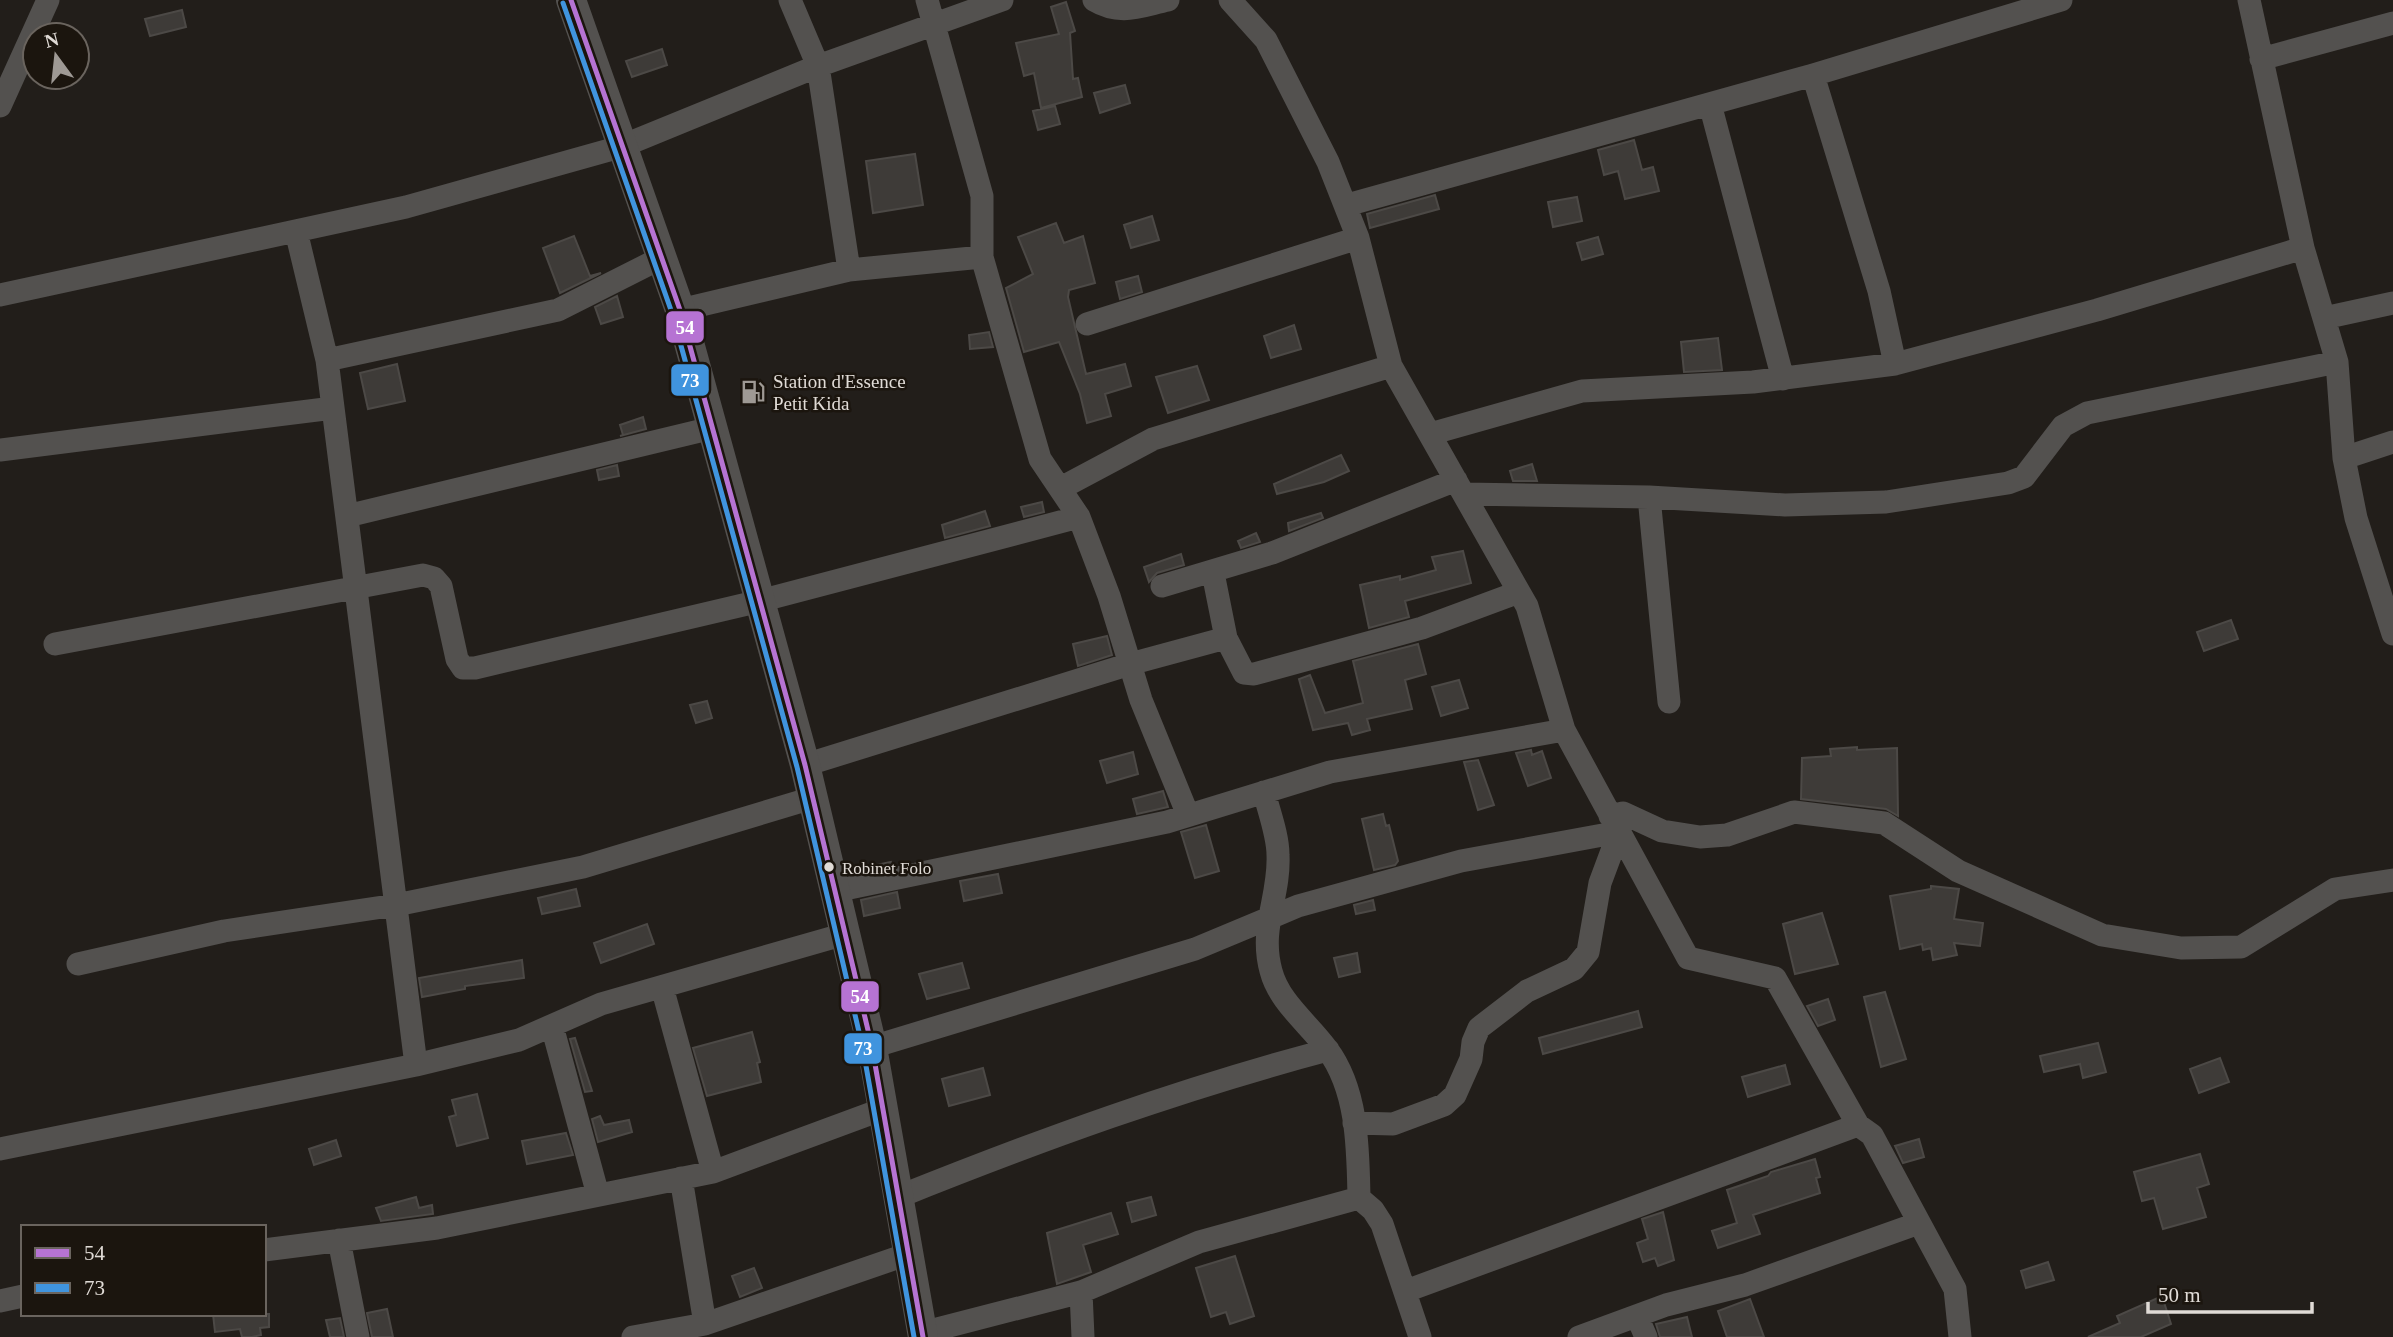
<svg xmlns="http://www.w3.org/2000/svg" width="2393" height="1337" viewBox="0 0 2393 1337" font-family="'Times New Roman',serif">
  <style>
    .building { fill: #3e3b38; stroke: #4c4946; stroke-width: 2 }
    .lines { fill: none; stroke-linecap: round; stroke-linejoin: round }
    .minor { stroke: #53514f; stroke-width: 23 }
    .tertiary { stroke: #53514f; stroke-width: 30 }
    .bus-1-casing { stroke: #1b150e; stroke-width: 10 }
    .bus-2-casing { stroke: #1b150e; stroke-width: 10 }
    .bus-1 { stroke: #b673d3; stroke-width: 5 }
    .bus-2 { stroke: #4094de; stroke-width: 5 }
    .bus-dot { fill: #e0dbd6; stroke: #1b150e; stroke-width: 2.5 }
    .labels { text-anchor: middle; stroke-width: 5; stroke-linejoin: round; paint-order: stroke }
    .bus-label { font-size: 17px; fill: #e0dbd6; stroke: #1b150e; text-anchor: start }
    .poi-label { font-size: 19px; fill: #e0dbd6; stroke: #1b150e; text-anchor: start }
    .line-badge { stroke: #1b150e; stroke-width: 2.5 }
    .badge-label { font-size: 19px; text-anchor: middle; font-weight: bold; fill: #fff }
  </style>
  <rect width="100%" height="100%" fill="#221e1a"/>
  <path class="building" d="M1066 2 1075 31 1070 33 1073 79 1078 78 1082 97 1041 108 1034 73 1024 76 1016 43 1059 34 1051 7Z
    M182 10 186 27 150 36 145 19Z
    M662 49 667 65 632 77 626 61Z
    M1125 85 1130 103 1100 113 1094 93Z
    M1055 106 1060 124 1038 130 1033 111Z
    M1634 140 1642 170 1653 167 1659 191 1625 199 1618 171 1604 175 1598 150Z
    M915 154 923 205 873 213 866 161Z
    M1435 195 1439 209 1370 228 1367 214Z
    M1577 197 1582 221 1553 227 1548 202Z
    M1152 216 1159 240 1131 248 1124 225Z
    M1056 223 1064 243 1083 236 1095 283 1069 290 1068 297 1086 374 1125 364 1131 386 1105 394 1111 416 1087 423 1080 394 1059 342 1024 352 1006 288 1033 274 1018 237Z
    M574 236 590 276 601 273 560 293 543 248Z
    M1598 237 1603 254 1582 260 1577 243Z
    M1138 276 1142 292 1120 299 1116 282Z
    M617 296 623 317 601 324 595 307Z
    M1294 325 1301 349 1271 358 1264 336Z
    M989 332 993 347 970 349 969 335Z
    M1718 338 1722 370 1684 372 1681 342Z
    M397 364 405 401 368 409 360 373Z
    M1197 366 1209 400 1168 413 1156 377Z
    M643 417 646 429 620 436 623 435 620 425Z
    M1341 455 1349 471 1324 482 1277 494 1274 484Z
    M1532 464 1537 481H1513L1510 471Z
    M617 465 619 476 599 480 597 470Z
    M1042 502 1044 512 1024 517 1021 507Z
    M985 511 990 526 945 538 942 525Z
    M1321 513 1323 518 1289 531 1288 523Z
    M1256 533 1260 542 1241 548 1238 541Z
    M1463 551 1471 583 1405 601 1409 617 1369 628 1360 585 1400 576V580L1436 570 1432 557Z
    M1181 554 1184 565 1157 573 1149 582 1144 567Z
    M2231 620 2238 639 2204 651 2197 632Z
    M1107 636 1112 655 1078 666 1073 644Z
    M1418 644 1426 674 1405 680 1412 709 1367 719 1370 730 1352 735 1348 723 1313 730 1299 679 1310 675 1325 713 1363 703 1353 661Z
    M1459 680 1468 708 1441 716 1432 687Z
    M707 701 712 718 696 723 690 705Z
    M1857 747V750L1897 748 1898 816 1886 809 1801 799 1802 758 1831 756 1830 749Z
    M1531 750 1532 755 1542 751 1551 778 1528 786 1516 753Z
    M1133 752 1138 774 1107 783 1100 761Z
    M1478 760 1494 805 1478 810 1464 762Z
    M1163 791 1168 807 1137 814 1133 799Z
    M1383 814 1386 826 1389 825 1398 861 1395 865 1374 870 1362 819Z
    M1206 825 1219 871 1195 878 1181 832Z
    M891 862 892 865 852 873V870Z
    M998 874 1002 893 964 901 960 881Z
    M1931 886 1959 889 1954 919 1983 923 1980 946 1954 943 1957 955 1933 960 1931 948 1923 950 1922 944 1900 949 1890 896 1931 889Z
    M576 889 580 906 542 914 538 898Z
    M897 892 900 908 864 916 861 900Z
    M1373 900 1375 910 1356 914 1354 905Z
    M1822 913 1838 964 1795 974 1783 924Z
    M647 924 654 944 601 963 594 943Z
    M1357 953 1360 972 1339 977 1334 958Z
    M522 960 524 978 465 986V989L422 997 419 978Z
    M962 963 969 988 927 999 919 974Z
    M1885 992 1906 1059 1881 1067 1864 997Z
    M1828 999 1835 1020 1818 1026 1807 1006Z
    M1638 1011 1642 1027 1543 1054 1539 1038Z
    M752 1032 760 1062 757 1063 761 1082 707 1096 693 1048Z
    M575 1038 592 1091 585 1092 570 1039Z
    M2098 1043 2106 1072 2083 1078 2080 1064 2044 1072 2040 1056Z
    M2220 1058 2229 1082 2199 1093 2190 1069Z
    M1785 1065 1790 1084 1748 1097 1742 1077Z
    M983 1068 990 1095 949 1106 942 1079Z
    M477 1094 488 1138 457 1146 449 1117 456 1115 452 1100Z
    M600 1116 604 1125 629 1120 632 1132 598 1142 592 1119Z
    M566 1133 573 1155 527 1164 522 1141Z
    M1919 1139 1924 1157 1903 1163 1895 1146Z
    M336 1140 341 1156 314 1165 309 1149Z
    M2200 1154 2209 1184 2197 1188 2206 1217 2163 1229 2154 1198 2142 1201 2134 1172Z
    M1815 1159 1820 1177 1816 1178 1820 1193 1753 1215 1760 1234 1718 1248 1712 1231 1737 1223 1727 1190 1768 1176 1771 1172Z
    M416 1197 419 1208 432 1205 433 1214 381 1221 376 1208Z
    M1151 1197 1156 1215 1132 1222 1127 1203Z
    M1663 1212 1674 1260 1658 1266 1655 1258 1643 1262 1637 1243 1648 1239 1642 1219Z
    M1111 1213 1118 1234 1083 1245 1091 1272 1057 1284 1047 1233Z
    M1235 1256 1254 1316 1230 1324 1226 1312 1211 1317 1196 1268Z
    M2048 1262 2054 1280 2026 1288 2021 1271Z
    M754 1268 762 1288 740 1297 732 1276Z
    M2162 1296 2171 1324 2141 1337H2088L2120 1323 2117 1316Z
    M1750 1299 1764 1337H1727L1718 1311Z
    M387 1309 393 1337H372L367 1313Z
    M213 1314H269V1327L260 1328 261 1335 252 1337H242L240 1329 215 1332Z
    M1687 1317 1692 1337H1660L1656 1324Z
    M340 1318 344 1337H330L326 1320Z"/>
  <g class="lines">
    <path class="minor" d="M790 0 818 66 849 270
      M927 0 982 196V257L1040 459 1079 517 1109 596 1141 700 1188 815
      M1094 0C1121 16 1140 6 1168 0
      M1230 0 1266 40 1328 162 1358 238 1391 366 1527 606 1564 730 1688 958 1775 978 1858 1125 1872 1135 1955 1289 1960 1337
      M2249 0 2303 248 2337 362 2344 458 2356 518 2393 634
      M2261 59 2393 23
      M1813 75 1879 291 1895 364
      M1710 104 1783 379
      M0 106 48 0
      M1347 205 1813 75 2061 0
      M296 231 327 360 416 1065
      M0 295 406 207 620 147 818 66 1002 0
      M680 310 849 270 982 257
      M2324 318 2393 303
      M1087 324 1358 238
      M327 360 558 310 661 258
      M1430 434 1582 391 1753 382 1895 364 2097 310 2303 248
      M0 450 333 408
      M2344 458 2393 442
      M1061 488 1153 439 1391 366
      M1464 494 1649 497 1785 505 1886 502 2008 483 2024 477 2063 426 2087 413 2337 362
      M1649 497 1669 702
      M347 516 712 428
      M1213 573 1226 638 1244 673 1254 674 1422 628 1519 592
      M1162 586 1272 553 1456 480
      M55 644 423 575 434 578 441 586 457 659 463 668H475L760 601 1079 517
      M805 765 1130 664 1226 638
      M1264 792C1269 812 1278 835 1278 855 1280 897 1259 928 1271 971 1279 1002 1308 1023 1327 1049 1358 1090 1358 1149 1359 1198
      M1610 816 1623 813 1662 831 1700 837 1727 835 1794 812 1884 823 1958 871 2102 935 2181 948 2241 947 2335 889 2393 880
      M835 891 1167 822 1330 772 1564 730
      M78 964 224 931 396 905 583 867 812 798
      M662 987 713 1172
      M552 1026 598 1195
      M872 1047 1195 949 1298 906 1461 861 1619 832
      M1354 1123 1393 1124 1444 1105 1455 1095 1471 1059 1473 1042 1479 1028 1527 991 1574 969 1588 952 1600 883 1619 832
      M0 1149 416 1065 519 1040 601 1004 845 934
      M681 1178 705 1324
      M898 1197C1040 1140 1180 1089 1328 1050
      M339 1240 358 1337
      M264 1250 437 1228 713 1172 883 1109
      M1406 1291 1858 1125
      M1081 1292 1083 1337
      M0 1301 23 1296
      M1637 1316 1646 1337
      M922 1333 1081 1292 1199 1242 1359 1198 1373 1210 1382 1224 1420 1337
      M633 1337 705 1324 908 1254
      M1579 1337 1666 1305 1745 1285 1919 1223"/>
    <path class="tertiary" d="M571 0 680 310 805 765 872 1047 923 1337"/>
    <g class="bus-1-casing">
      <path id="bus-1" d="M571 0 680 310 805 765 872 1047 923 1337"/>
    </g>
    <g class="bus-2-casing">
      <path id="bus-2" d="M563 3 672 313 797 767 863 1049 914 1337"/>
    </g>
    <use href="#bus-1" class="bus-1"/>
    <use href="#bus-2" class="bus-2"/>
  </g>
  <defs>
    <g id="fuel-bare" transform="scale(1.89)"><path d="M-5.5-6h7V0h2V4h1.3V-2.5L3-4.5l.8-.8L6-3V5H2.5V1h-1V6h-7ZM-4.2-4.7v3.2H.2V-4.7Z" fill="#9e9994" stroke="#1b150e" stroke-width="2.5" paint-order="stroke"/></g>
  </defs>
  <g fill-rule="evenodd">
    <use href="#fuel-bare" x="753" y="392"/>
  </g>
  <circle class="bus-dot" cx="829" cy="867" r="6"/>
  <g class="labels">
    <g class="bus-label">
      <text x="842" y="874">Robinet Folo</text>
    </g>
    <g class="poi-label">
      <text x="773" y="388">Station d'Essence<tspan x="773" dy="22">Petit Kida</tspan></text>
    </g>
  </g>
  <g class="line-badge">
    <rect x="665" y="310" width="40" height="34" rx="7" fill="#b673d3"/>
    <rect x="670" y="363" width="40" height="34" rx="7" fill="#4094de"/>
    <rect x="840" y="980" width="40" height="33" rx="7" fill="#b673d3"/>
    <rect x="843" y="1032" width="40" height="33" rx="7" fill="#4094de"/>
  </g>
  <g class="badge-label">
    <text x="685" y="334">54</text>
    <text x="690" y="387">73</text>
    <text x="860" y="1003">54</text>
    <text x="863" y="1055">73</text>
  </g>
  <rect x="21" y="1225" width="245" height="91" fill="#1b150e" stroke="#6a645e" stroke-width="2"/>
  <rect x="35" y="1248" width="35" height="10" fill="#b673d3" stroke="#6a645e" stroke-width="2"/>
  <text x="84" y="1260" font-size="21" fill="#e0dbd6">54</text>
  <rect x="35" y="1283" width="35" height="10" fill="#4094de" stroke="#6a645e" stroke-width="2"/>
  <text x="84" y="1295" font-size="21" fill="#e0dbd6">73</text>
  <g transform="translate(56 56) rotate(345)"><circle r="33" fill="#1b150e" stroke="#6a645e" stroke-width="2"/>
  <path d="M0-5L12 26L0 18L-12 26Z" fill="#9e9994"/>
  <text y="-10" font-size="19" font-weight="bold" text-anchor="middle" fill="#e0dbd6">N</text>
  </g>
  <path d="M2148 1302v10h164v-10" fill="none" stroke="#e0dbd6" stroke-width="3.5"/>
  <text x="2158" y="1302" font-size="21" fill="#e0dbd6" stroke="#1b150e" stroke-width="5" paint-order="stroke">50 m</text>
</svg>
